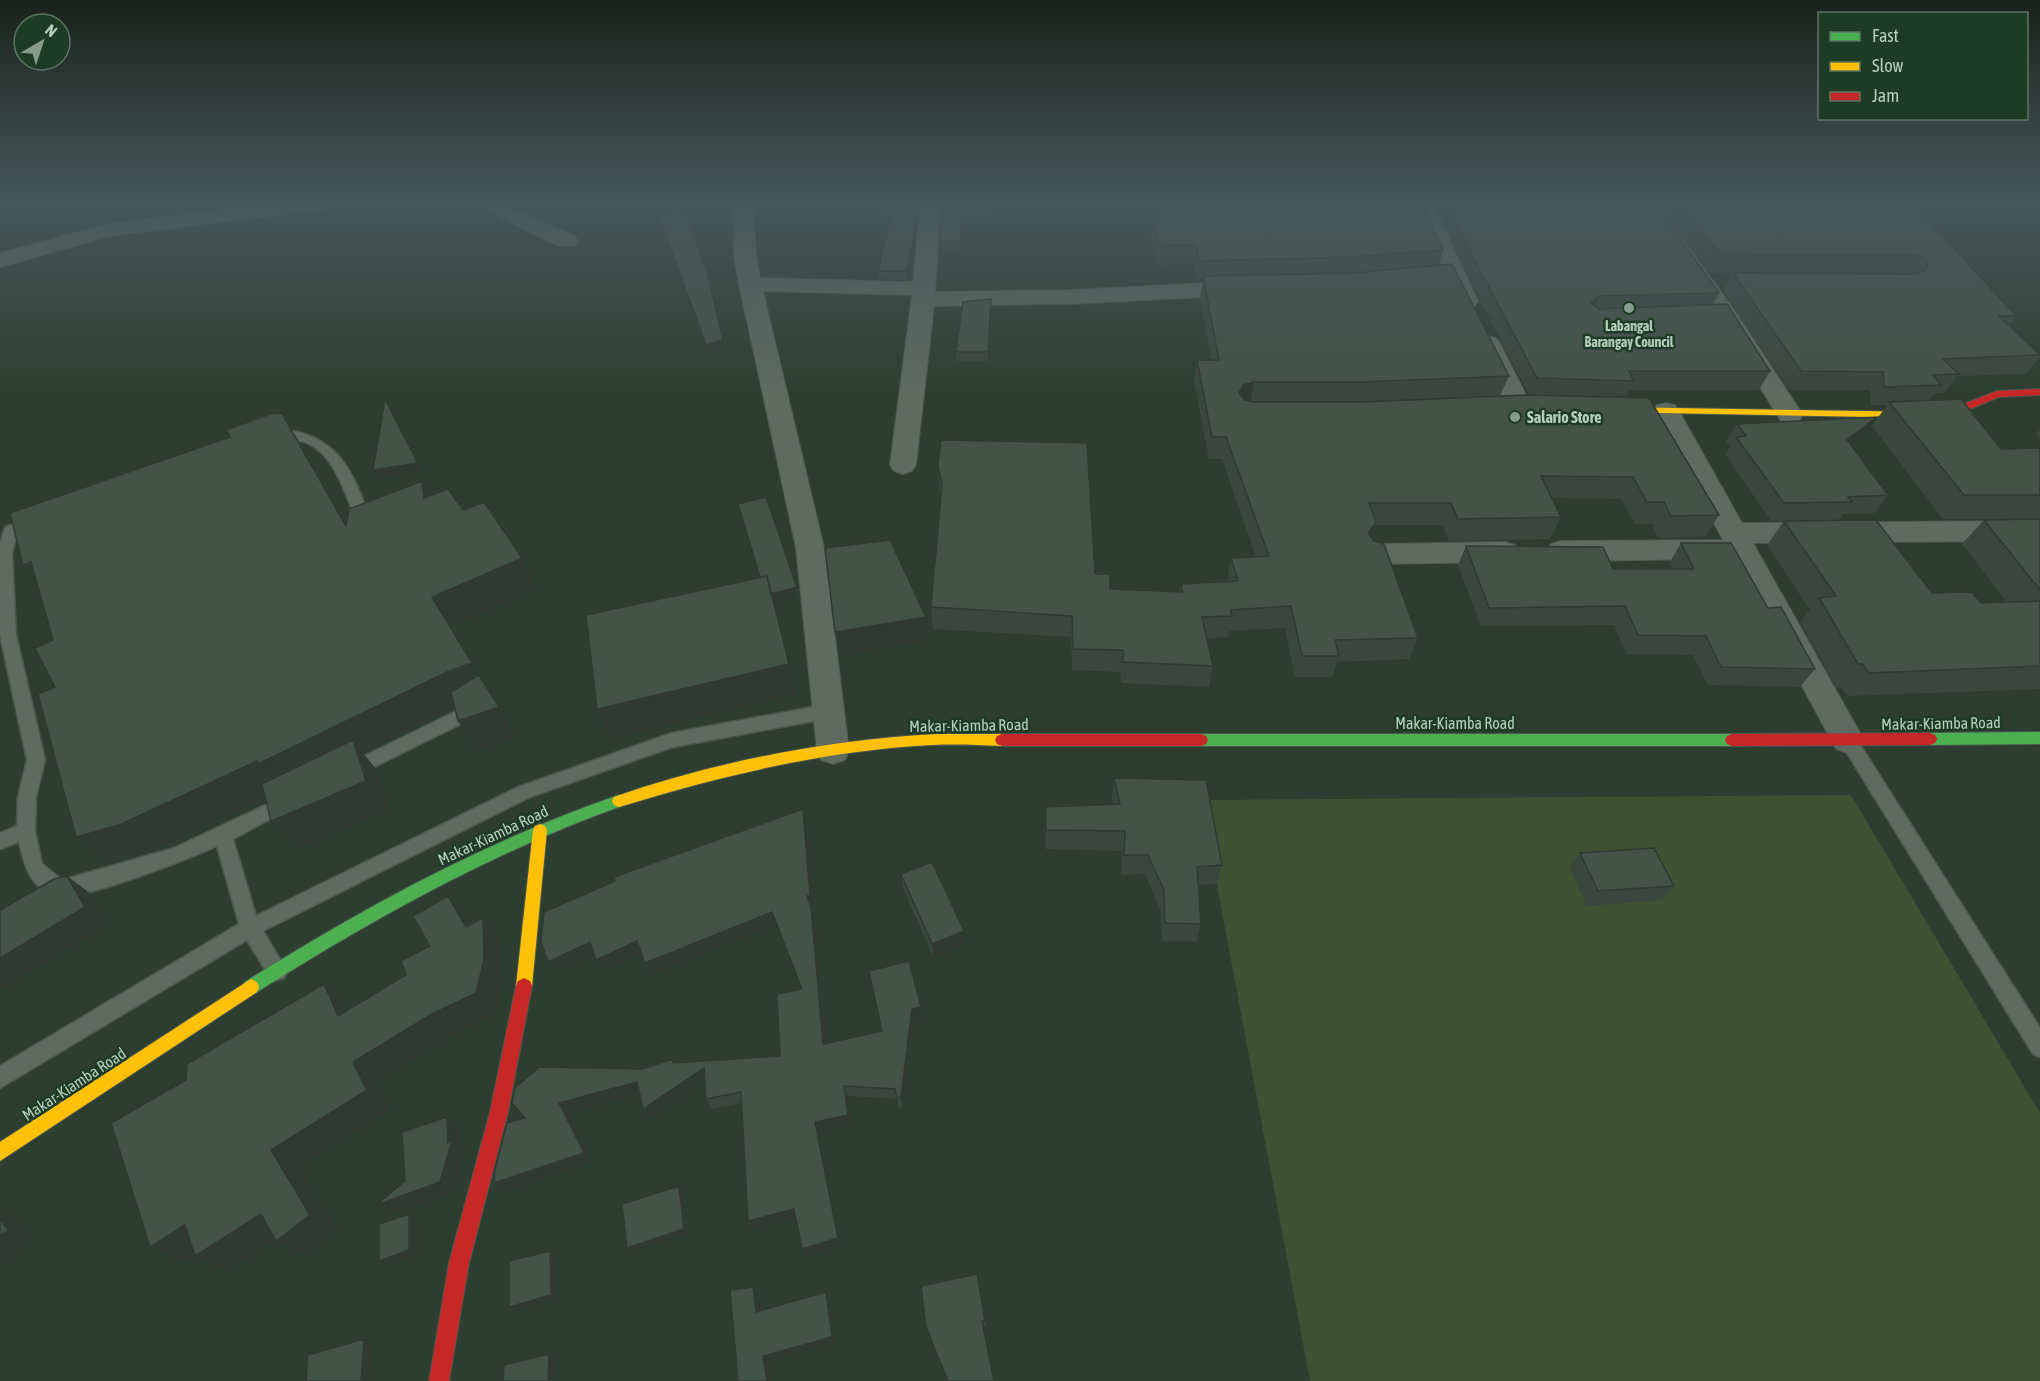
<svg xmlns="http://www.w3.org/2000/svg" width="2040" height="1381" viewBox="0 0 2040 1381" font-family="'Asap Condensed',sans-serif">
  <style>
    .green { fill: #3d5232 }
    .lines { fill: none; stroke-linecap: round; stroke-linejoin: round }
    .lane-casing { stroke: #4b584e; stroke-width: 3 }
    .street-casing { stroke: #4b584e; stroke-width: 2 }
    .fast-casing { stroke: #4b584e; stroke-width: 2 }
    .slow-casing { stroke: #4b584e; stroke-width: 2 }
    .jam-casing { stroke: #4b584e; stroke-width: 2 }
    .lane { fill: #5d6b61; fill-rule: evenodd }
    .street { fill: #5d6b61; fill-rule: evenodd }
    .fast { fill: #4caf50; fill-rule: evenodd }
    .slow { fill: #ffc107; fill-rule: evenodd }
    .jam { fill: #c62828; fill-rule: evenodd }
    .wall { fill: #3a473e }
    .shaded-wall { fill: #303a32 }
    .building { fill: #445348; stroke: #303a32; stroke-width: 1.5 }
    .poi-dot { fill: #879c8d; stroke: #1e3b26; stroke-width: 2 }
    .labels { text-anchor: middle; stroke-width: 5; stroke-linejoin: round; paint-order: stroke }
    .far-poi-label { font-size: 14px; font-weight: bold; fill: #b7cebe; stroke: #1e3b26 }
    .poi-label { font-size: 16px; font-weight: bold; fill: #b7cebe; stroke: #1e3b26; text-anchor: start }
    .street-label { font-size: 16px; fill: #b7cebe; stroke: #1e3b26 }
  </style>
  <rect width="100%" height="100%" fill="#2d3e31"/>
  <path class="green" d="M1851 795 2040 1113V1381H1310L1201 800Z"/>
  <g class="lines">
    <g class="lane-casing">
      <path id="lane" d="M294 431C346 443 354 480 373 524L371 528H361C345 500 339 458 307 443 295 437 276 446 267 437L274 433Z
        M34 517 41 522 39 526 17 534 12 553 16 635 45 760 36 797 35 831 42 864 62 880 174 848 289 794 295 796 298 801 295 806 233 839 256 916 518 787 672 733 830 704 836 706 838 711 836 716 830 718 673 747 530 797 263 931 287 971 284 978 277 980 270 978 247 940 0 1088V1066L239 924 217 846C191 858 84 900 60 896 31 892 24 865 19 842L0 849V833L17 826 18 797 27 760 0 635V543L5 527Z
        M477 701 483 703 485 708 483 713 356 776 350 778 344 776 341 771 344 766Z
        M1848 733 1854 735 2040 1028V1057L2033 1054 1842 745 1839 740 1842 735Z"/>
    </g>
    <g class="street-casing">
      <path id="street" d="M305 199H369L366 203 359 205 110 236 0 267V253L108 224Z
        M478 199H501L515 210 575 236 578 241 575 246H559L501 218Z
        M733 199H753L756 256 760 278 913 282 921 199H941L935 292 1071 290 1244 281 1252 283 1255 288 1252 293 1244 295 1071 304 934 306 916 465 912 471 903 474 894 471 890 465 912 295 763 291 824 548 849 751 845 760 833 764 821 760 817 751 796 548 739 284 734 256Z
        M1411 199H1431L1478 301 1475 306H1459L1456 301Z
        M1634 199H1654L1739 317 1803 415 1799 421 1790 423 1781 421 1716 317Z
        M1488 336 1496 338 1500 343 1532 407 1528 413 1519 415 1510 413 1506 407 1476 343 1480 338Z
        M1666 403 1675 405 1679 411 1742 523 2040 521V541L1753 543 1864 740 1860 749 1848 753 1836 749 1731 555 1721 559 1561 561 1551 558 1547 551 1551 544 1561 541 1723 540 1653 411 1657 405Z
        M1505 542 1515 545 1519 552 1515 559 1505 562 1377 564 1367 561 1363 554 1367 547 1377 544Z"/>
    </g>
    <g class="fast-casing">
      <path id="fast" d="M2040 732V744L1930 745 1925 743 1923 739 1925 735 1930 733Z
        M1201 734H1732L1737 736 1739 740 1737 744 1732 746H1201L1196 744 1194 740 1196 736Z
        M619 795 624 797 626 801 624 805C493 852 374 918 257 992L251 995 245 992 243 987 245 982C364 907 486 841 619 795Z"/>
    </g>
    <g class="slow-casing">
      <path id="slow" d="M1613 407 1925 412 1930 415 1925 418 1609 412 1608 410Z
        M934 734H1002L1007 736 1009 740 1007 744 1002 746C979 745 956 744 933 745 827 750 720 776 619 807L614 805 612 801 614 797C713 762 828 740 934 734Z
        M540 824 545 826 547 830 532 986 530 991 524 994 518 991 516 986 533 830 535 826Z
        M251 979 257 982 259 987 257 992 0 1161V1142Z"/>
    </g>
    <g class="jam-casing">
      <path id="jam" d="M2040 389V395L1999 397 1965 411 1925 418 1920 415 1925 412 1959 406 1997 391Z
        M1930 733 1935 735 1937 739 1935 743 1930 745 1732 746 1727 744 1725 740 1727 736 1732 734Z
        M1002 734H1201L1206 736 1208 740 1206 744 1201 746H1002L997 744 995 740 997 736Z
        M524 978 530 981 532 986 508 1112 469 1263 449 1381H429L449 1263 490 1112 516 986 518 981Z"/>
    </g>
    <use href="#lane" class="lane"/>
    <use href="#street" class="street"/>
    <use href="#fast" class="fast"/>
    <use href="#slow" class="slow"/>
    <use href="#jam" class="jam"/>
  </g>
  <path class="wall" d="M919 199 914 249 907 280 879 279 878 271 889 223H874L873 215Z
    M942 199H999L997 223H962V249H940V241Z
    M1150 199H1421L1443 250 1439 265 1509 376 1500 396 1529 395 1467 275 1432 199H1652L1719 293 1713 305 1770 371 1759 390H1630L1626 398 1719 515 1705 537 1658 538 1652 524H1635L1621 499 1552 498 1561 517 1550 539 1449 541 1443 525H1375L1371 537 1418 638 1409 659 1337 662 1332 677H1295L1285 628 1229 631 1228 637 1207 639 1213 666 1209 687 1121 683V672L1072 670 1071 637 933 629 931 607 941 496 939 487 938 465 1095 574 1110 589 1180 592 1181 584 1227 582 1231 558 1256 557 1222 459H1209L1194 382 1197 360H1211L1200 298 1203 279 1197 280 1194 264 1158 265 1149 234 1151 216H1153Z
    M1656 199H2031L2036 203 2023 222 1929 221 2016 316 2009 326 2040 355V357L2026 374 1957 376 1944 393H1935L1930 400 2001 449 2040 448V689L1848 696 1842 688H1837L1800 622 1810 610 1767 545 1784 521 1932 593 1981 603 2007 602 1962 544 1984 520 2021 519H1943L1872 426 1887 405H1871L1870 390H1789L1723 291 1733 273H1710Z
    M659 216 725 348 708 353 661 224Z
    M991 307 988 361H956V352Z
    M1737 424 1864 435 1851 445 1888 495 1875 513 1843 514 1839 520 1771 521 1726 455 1730 447 1726 441Z
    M2040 429V439L2036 434Z
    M1681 543 1768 608 1815 669 1800 687 1708 685 1693 655 1626 654 1614 625 1481 626 1458 565 1466 546 1613 569H1673L1670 562Z
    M1114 778 1222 865 1216 884 1198 885 1201 924 1196 942 1162 941 1160 909 1145 874 1121 875 1122 851 1045 849 1046 807 1113 804 1112 798Z
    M803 809 806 822 814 907 812 908 815 919 826 1043 882 1031 869 971 923 1018 914 1020 903 1107 899 1108 897 1099 848 1096 852 1124 819 1132 841 1245 806 1257 796 1218 754 1229 748 1221 741 1103 712 1109 706 1099 705 1082 650 1119 643 1109 640 1094 568 1113 592 1162 505 1192 494 1183 525 1118 642 1069 676 1063 780 1056 802 989 777 924 652 975 645 963 642 953 604 972 596 960 595 955 556 973 548 962Z
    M1580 853 1674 886 1662 900 1587 906 1570 868Z
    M901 874 965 945 934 958 903 888Z
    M977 1274 986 1326 928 1332Z"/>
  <path class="shaded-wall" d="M918 199H919L914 249 907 280 906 271Z
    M998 199H999L997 223 996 215Z
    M709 279 725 348 708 353 706 345Z
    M1599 296 1591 315V303Z
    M991 299V307L988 361V352Z
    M1254 382 1250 404 1239 407V393L1243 385Z
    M385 399 422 471 378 479 373 470Z
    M282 414 301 445 365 556 346 526Z
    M1877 417 1864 435 1834 458 1847 440Z
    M422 481 439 511 424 498Z
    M1376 522 1369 544 1368 533Z
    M522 558 536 589 450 627 432 597Z
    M31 562 52 596 23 565Z
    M797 587 798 595 767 604 765 595Z
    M926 617 928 641 840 656 835 632Z
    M472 663 489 693 465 702 363 753 376 769 389 810 298 849 271 821 281 790 150 852 109 864 76 837 447 672Z
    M789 664 797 694 611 739 597 709Z
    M499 707 516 738 476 751 458 721Z
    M803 809 806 822 814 907 812 908 815 919 827 1055 823 1044 807 896Z
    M67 876 91 894 108 925 0 990V958Z
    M448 896 467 919 483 948V918L501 941 502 982 495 1014 451 1036 377 1082 391 1109 300 1167 338 1230 306 1256 276 1241 271 1150 353 1062 466 927Z
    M772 912 777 924 652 975 645 963Z
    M964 931 965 945 934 958 932 944Z
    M637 941 644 952 604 972 596 960Z
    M590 942 597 954 556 973 548 962Z
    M324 984 348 1006 362 1037 338 1016Z
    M921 1007 923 1018 914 1020 903 1107 901 1097 912 1009Z
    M704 1068 711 1078 650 1119 643 1109Z
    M637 1082 644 1093 568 1113 592 1162 505 1192 494 1183 559 1103Z
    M844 1086 848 1096 852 1124 819 1132 841 1245 806 1257 802 1249 815 1122Z
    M447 1117 460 1128 461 1147 465 1150 453 1192 397 1213 382 1203 448 1143Z
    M679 1186 683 1191 688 1234 631 1252 627 1248Z
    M794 1209 799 1217 754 1229 748 1221Z
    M0 1212 17 1218 32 1239 0 1264Z
    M261 1214 291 1230 228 1271 195 1256Z
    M409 1214 416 1218 417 1255 387 1265 379 1261Z
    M185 1225 218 1240 184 1262 150 1247Z
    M550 1251 555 1255 556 1299 515 1311 509 1307Z
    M753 1287 758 1293 762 1317 756 1312Z
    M826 1292 830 1298 836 1342 768 1361 771 1381H767L763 1356Z
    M364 1339 372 1342 370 1381H361Z
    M549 1354 555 1357 554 1381H548Z"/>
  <path class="building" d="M876 199H918L913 241 906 271H878L891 215H873Z
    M942 199H998L996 215H962L961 241H940Z
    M1155 199H1421L1443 250 1351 257 1199 261 1196 245 1160 246 1151 216H1158Z
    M1446 199H1652L1719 293 1599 296 1591 303 1599 309 1727 304 1770 371H1629L1634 381 1537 378 1473 257Z
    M1677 199H2031L2036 203H1912L2016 316H1999L2040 355 1943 359 1959 374 1933 375 1941 385 1884 387 1883 372 1801 371 1733 273 1915 274 1925 271 1928 263 1925 258 1915 255 1720 254Z
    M683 207 707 271 723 340 706 345 659 216Z
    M1452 264 1509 376 1362 382H1254L1243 385 1239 393 1245 400 1254 402H1362L1528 395 1649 398 1719 515 1671 516 1664 502H1647L1633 477 1541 476 1561 517 1458 519 1451 503H1369L1376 522 1368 533 1374 541 1384 544 1418 638 1335 640 1339 656H1302L1291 606 1231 610 1232 616 1202 617 1213 666 1123 662V650L1073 649 1072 616 931 607 942 485 938 465 941 440 1087 443 1095 574H1110V589L1183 592 1181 584 1238 581 1231 558 1269 556 1226 437H1212L1197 360H1219L1203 276 1352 273Z
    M991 299 988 352H956L963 302Z
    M385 399 418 463 373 470Z
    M1961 399 2001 449 2040 448V495H1964L1889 402Z
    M273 413 282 414 346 526 349 509 422 481 424 498 448 489 463 510 484 502 522 558 432 597 472 663 447 672 258 764 257 761 119 825 76 837 38 694 55 687 35 648 53 640 31 562 23 565 10 513 230 437 226 430Z
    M1877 417 1847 440 1888 495 1848 497 1852 502 1784 503 1736 437 1746 436 1737 424Z
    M766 497 797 587 771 594 767 576 760 577 738 504Z
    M2040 519V590L1984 520Z
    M1876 520 1932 593 1972 592 1981 603 2040 601V666L1869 673 1863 664H1858L1819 598 1836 596 1784 521Z
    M890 540 926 617 835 632 825 548Z
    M1681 543H1731L1768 608 1781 607 1815 669 1721 667 1706 636 1638 635 1625 606 1489 608 1466 546 1603 547 1613 569H1694Z
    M767 576 789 664 597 709 586 615Z
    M479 675 499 707 458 721 451 692Z
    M353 740 366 781 271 821 262 784Z
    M1114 778 1206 780 1222 865 1197 867 1201 924 1165 923 1164 890 1148 855H1124L1125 831 1046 830V807L1120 804Z
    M803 809 810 895 807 896 811 907 823 1044 882 1031 869 971 909 961 921 1007 912 1009 901 1097 897 1098 895 1089 844 1086 848 1115 815 1122 838 1238 802 1249 794 1209 748 1221 741 1092 706 1099 704 1068 643 1109 637 1082 559 1103 584 1153 494 1183 495 1169 507 1123 525 1118 512 1103 515 1088 539 1067 642 1069 673 1059V1063L780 1056 777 994 802 989 772 912 645 963 637 941 596 960 590 942 548 962 541 942 544 912 615 881 614 877Z
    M1654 848 1674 886 1598 891 1580 853Z
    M932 862 964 931 932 944 901 874Z
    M67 876 85 907 0 958V910L54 879Z
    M448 896 466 927 483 918 484 959 476 993 430 1015 353 1062 367 1090 271 1150 310 1215 276 1241 261 1214 195 1256 185 1225 150 1247 111 1123 186 1080 187 1064 324 984 338 1016 406 975 401 961 430 946 413 916Z
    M447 1117 448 1143 452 1140 440 1182 382 1203 381 1201 405 1181 402 1132Z
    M679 1186 684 1229 627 1248 622 1204Z
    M409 1214V1250L379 1261V1224Z
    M0 1219 8 1230 0 1236Z
    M550 1251 551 1295 509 1307V1261Z
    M977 1274 985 1320 982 1321 994 1381H948L926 1327 921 1286Z
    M753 1287 756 1312 826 1292 832 1337 763 1356 767 1381H738L730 1290Z
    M364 1339 361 1381H306L308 1355Z
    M549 1354 548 1381H503L504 1365Z"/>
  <linearGradient id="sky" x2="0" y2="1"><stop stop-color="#19221b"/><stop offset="0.51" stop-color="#46585a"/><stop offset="1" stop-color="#46585a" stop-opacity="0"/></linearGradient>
  <rect width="2040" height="392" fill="url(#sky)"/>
  <g class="poi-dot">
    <circle cx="1629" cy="308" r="6"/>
    <circle cx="1515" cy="417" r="6"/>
  </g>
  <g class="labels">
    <g class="far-poi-label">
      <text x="1629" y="331">Labangal<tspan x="1629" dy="16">Barangay Council</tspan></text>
    </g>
    <g class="poi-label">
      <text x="1527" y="423">Salario Store</text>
    </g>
    <g class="street-label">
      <text x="1455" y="729">Makar-Kiamba Road</text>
      <text transform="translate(1941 723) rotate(-1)" y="6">Makar-Kiamba Road</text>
      <text transform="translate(969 725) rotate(-1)" y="6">Makar-Kiamba Road</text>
      <text transform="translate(493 835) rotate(-25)" y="6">Makar-Kiamba Road</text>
      <text transform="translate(74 1084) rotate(-33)" y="6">Makar-Kiamba Road</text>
    </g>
  </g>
  <rect x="1818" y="12" width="210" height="108" fill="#1e3b26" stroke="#5b7663" stroke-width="1.5"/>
  <rect x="1830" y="32" width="30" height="9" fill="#4caf50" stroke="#5b7663" stroke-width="1.5"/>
  <text x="1872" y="42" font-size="18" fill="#b7cebe">Fast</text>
  <rect x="1830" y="62" width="30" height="9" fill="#ffc107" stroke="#5b7663" stroke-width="1.5"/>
  <text x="1872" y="72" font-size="18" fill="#b7cebe">Slow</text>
  <rect x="1830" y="92" width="30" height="9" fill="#c62828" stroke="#5b7663" stroke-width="1.5"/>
  <text x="1872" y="102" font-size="18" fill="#b7cebe">Jam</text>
  <g transform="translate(42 42) rotate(39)"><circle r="28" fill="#1e3b26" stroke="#5b7663" stroke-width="1.5"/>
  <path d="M0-4.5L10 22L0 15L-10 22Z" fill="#879c8d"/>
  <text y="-9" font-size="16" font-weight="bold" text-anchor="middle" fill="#b7cebe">N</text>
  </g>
</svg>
